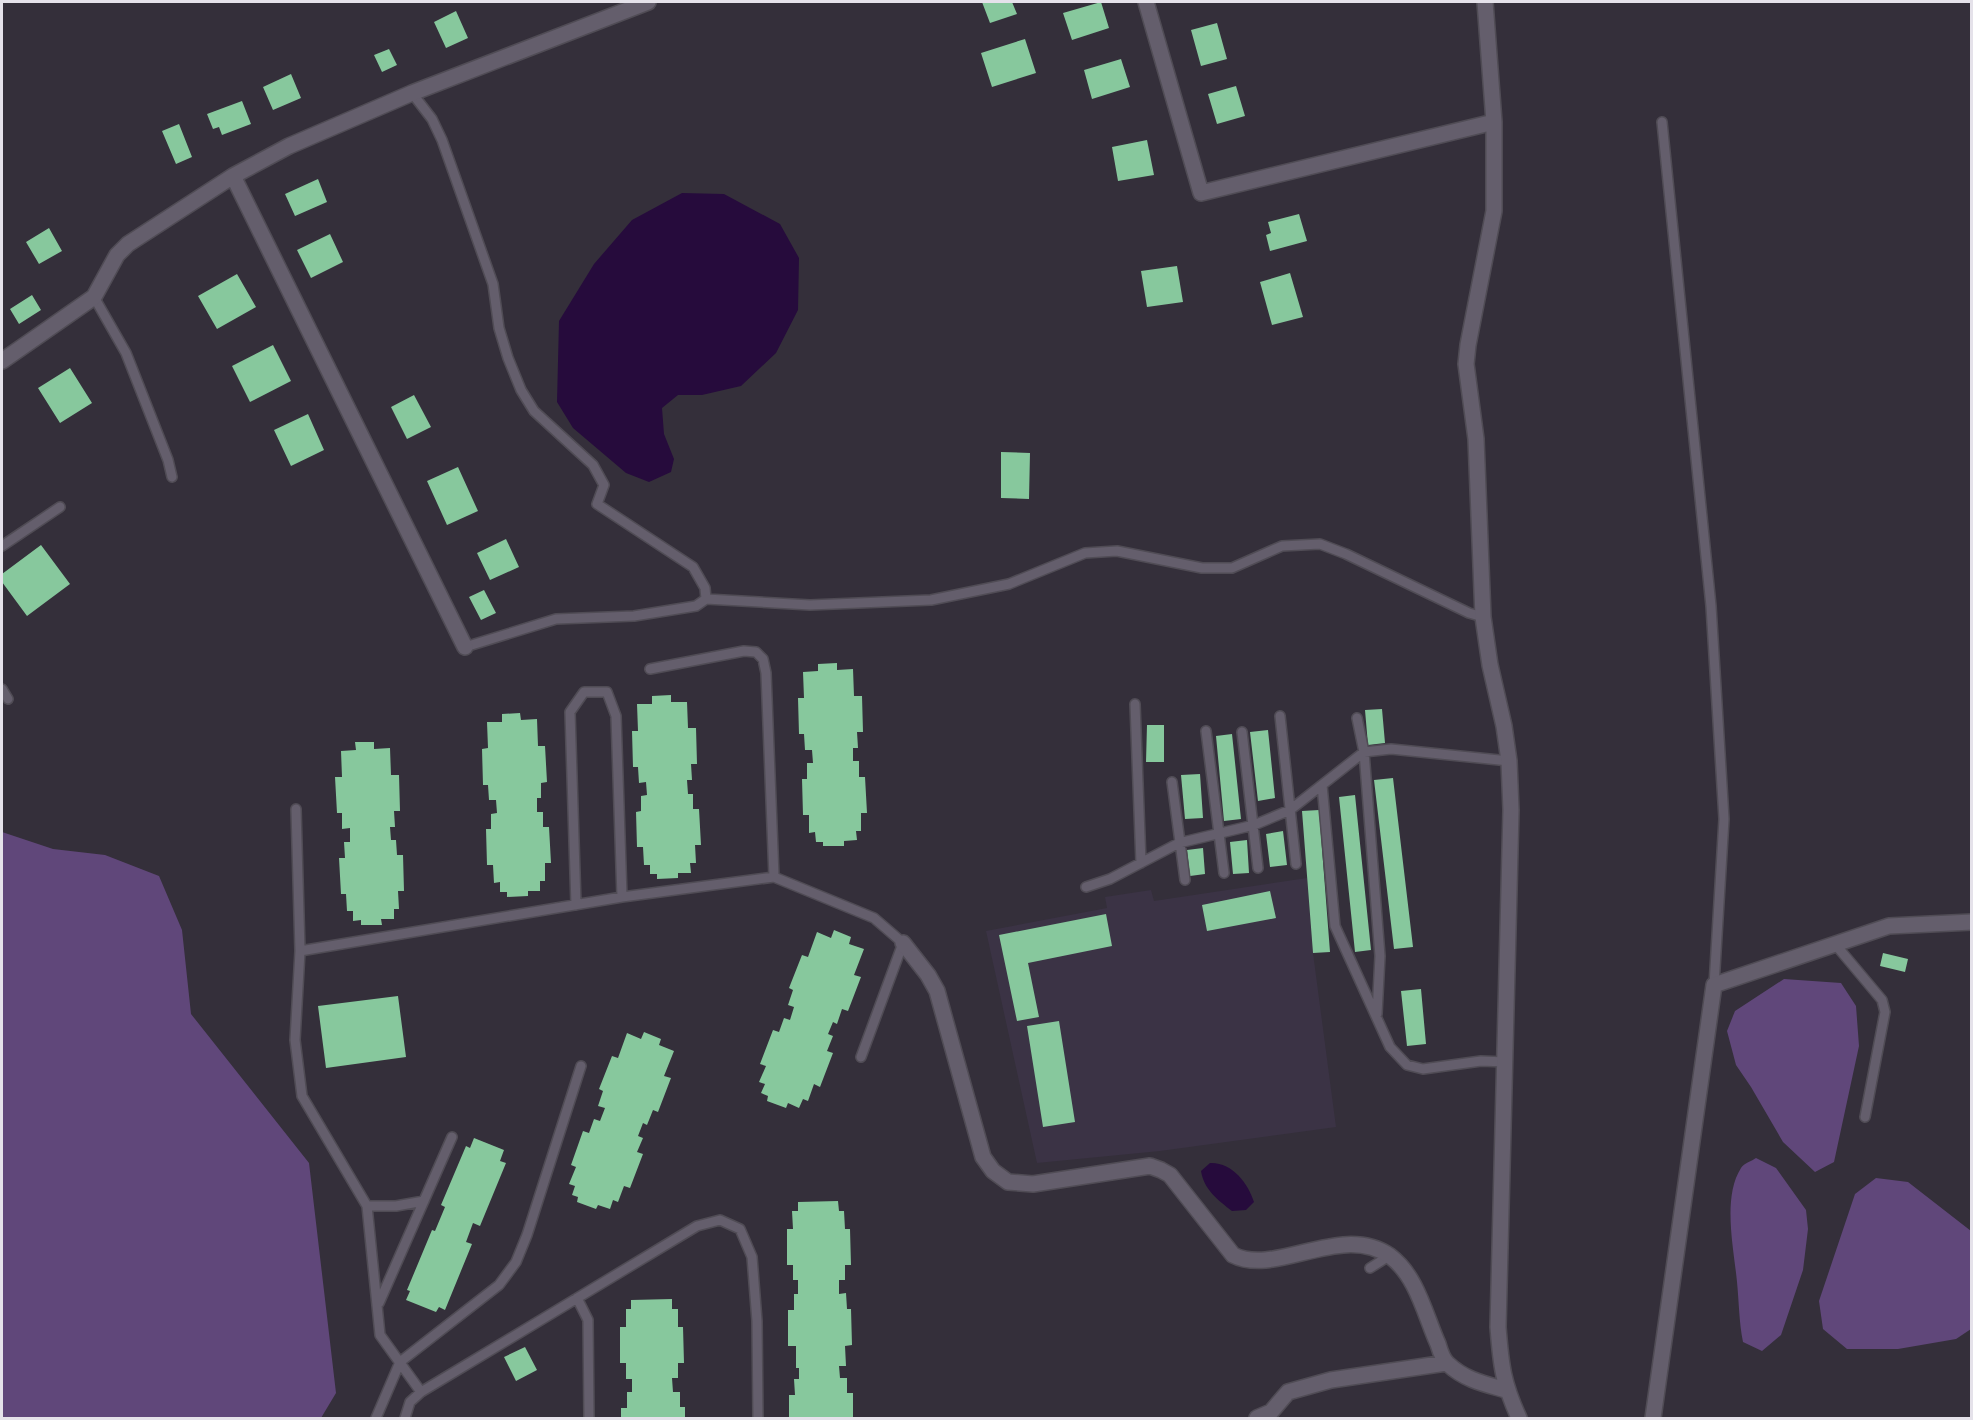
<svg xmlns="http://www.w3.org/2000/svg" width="1973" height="1420" viewBox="0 0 1973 1420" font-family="'DM Sans',sans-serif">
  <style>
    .built { fill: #3b3345 }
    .green { fill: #60477a }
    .water { fill: #260b3c }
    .building { fill: #87c89d }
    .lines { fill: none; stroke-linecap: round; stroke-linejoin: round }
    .lane-casing { stroke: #504c55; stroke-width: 12 }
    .street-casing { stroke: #504c55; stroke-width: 18 }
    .lane { stroke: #645e6c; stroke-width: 9 }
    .street { stroke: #645e6c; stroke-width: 15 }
  </style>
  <rect width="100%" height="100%" fill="#342f3a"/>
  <path class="built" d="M1307 878 1313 953 1336 1127 1160 1151 1037 1163 986 931 1107 908 1105 897 1151 890 1154 901Z"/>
  <path class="green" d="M2 832 53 849 105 855 159 876 182 930 191 1014 309 1163 336 1393 321 1418H2Z
    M1784 979 1841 983 1856 1006 1859 1046 1834 1162 1815 1172 1783 1142 1751 1087 1736 1065 1727 1031 1735 1011Z
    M1756 1158 1776 1168 1806 1210 1808 1229 1803 1270 1781 1335 1762 1351 1743 1342C1739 1322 1739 1302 1737 1282 1734 1249 1722 1198 1741 1168 1744 1163 1752 1161 1756 1158Z
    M1876 1178 1908 1182 1971 1231V1329L1956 1339 1898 1349H1847L1823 1329 1819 1301 1855 1194Z"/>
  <path class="water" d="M682 193 724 194 780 224 799 258 798 310 776 353 741 386 702 395H678L662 408 664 434 674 459 671 472 649 482 626 473 573 428 557 402 559 321 594 264 632 220Z
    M1210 1163C1232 1162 1248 1183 1254 1202L1246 1210 1232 1211C1218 1200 1204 1190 1201 1171Z"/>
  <path class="building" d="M982 2H1012L1017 14 990 23Z
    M1101 2 1109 28 1072 40 1063 13Z
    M456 11 468 38 446 48 434 22Z
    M1217 23 1227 59 1201 66 1191 30Z
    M1025 39 1036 73 992 87 981 53Z
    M389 49 397 65 382 72 374 55Z
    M1121 59 1130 87 1092 99 1084 70Z
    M291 74 301 98 273 110 263 87Z
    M1236 86 1245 116 1217 124 1208 94Z
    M242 101 251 124 222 135 219 127 213 129 207 114Z
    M179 124 192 157 176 164 162 131Z
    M1147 140 1154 175 1118 181 1112 147Z
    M318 179 327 202 295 216 285 194Z
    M1299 214 1307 241 1270 251 1266 235 1271 233 1268 222Z
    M49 228 62 251 39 264 26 242Z
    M330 234 343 262 311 278 297 250Z
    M1177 266 1183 302 1147 307 1141 271Z
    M1290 273 1303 317 1272 325 1260 282Z
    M237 274 256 307 217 329 198 296Z
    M32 295 41 310 19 324 10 309Z
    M273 345 291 381 250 402 232 366Z
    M70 368 92 403 60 423 38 388Z
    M414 395 431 427 407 439 391 407Z
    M308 414 324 450 291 466 274 430Z
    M1001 452 1030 453 1029 499 1001 498Z
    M458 467 478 511 447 525 427 481Z
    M506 539 519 567 490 580 477 553Z
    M41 545 70 584 27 616 2 582V574Z
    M484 590 496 613 481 620 469 597Z
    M837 663V670L853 669 854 696H862L863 732H857L858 748H853V761H859V777H865L867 813H861V831H856L857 840 844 841V846H823V842H816L815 832 809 833V815H803L802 779H807V763H813L812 750H805L804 734H799L798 698H804L803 672 818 671V664Z
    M671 695V702H687L688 728H696L697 764H691L692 780H687L688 794H693V809H699L701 845H695L696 863H690L691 873H678V878L657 879V874H650V865H644L643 847H637L636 812 641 811V796L647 795 646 782 639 783 638 767H633L632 731H638L637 704H652V696Z
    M1382 709 1385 743 1368 745 1365 710Z
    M520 713 521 720 537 719 538 746H545L547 782 541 783V798H537V812H543V827H549L551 863H545V881H540V891H528V896L507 897V892H500V882L494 883 493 865H487L486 829H491V814L497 813 496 800H489L488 785H483L482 749 488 748 487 722H502V714Z
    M1147 725H1164V762H1146Z
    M1268 730 1275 798 1258 801 1250 732Z
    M1232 734 1241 819 1224 821 1216 736Z
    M355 742H374V749L390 748 391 775H399L400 811H394L395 827H390L391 840H396L397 855H403L404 891H398L399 909H394V919H381L382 925H361V920L353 921V911H347L346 894H341L339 858H345L344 842H350V828L342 829V813H337L335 777H342L341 751 356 750Z
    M1200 774 1203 818 1185 819 1181 775Z
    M1393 778 1413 947 1394 949 1374 780Z
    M1355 795 1371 950 1355 952 1339 797Z
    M1319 810 1330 952 1313 953 1302 811Z
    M1283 831 1287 865 1270 867 1266 834Z
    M1247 840 1249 873 1233 874 1230 842Z
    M1203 848 1205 874 1190 876 1187 850Z
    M1270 891 1276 918 1207 931 1202 905Z
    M1106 914 1112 946 1028 963 1039 1017 1017 1021 999 935Z
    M834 930 851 937 849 944 864 949 854 975 861 977 848 1011 842 1009 837 1024 833 1022 828 1034 833 1036 827 1051 833 1053 820 1087 814 1084 808 1101 803 1099 799 1108 788 1103 786 1108 767 1101 768 1096 761 1093 765 1084 759 1082 766 1066 760 1064 773 1030 779 1032 784 1018 790 1020 794 1007 788 1005 793 990 789 988 802 955 808 957 817 932 831 938Z
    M1883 953 1908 959 1905 972 1880 966Z
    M1421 989 1426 1044 1407 1046 1401 991Z
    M398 996 406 1057 326 1068 318 1006Z
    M1059 1021 1075 1122 1043 1127 1027 1026Z
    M644 1032 661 1039 659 1045 674 1051 664 1076 671 1078 658 1112 653 1110 647 1125 643 1123 638 1136 643 1138 637 1152 643 1154 630 1188 624 1186 618 1202 613 1200 610 1209 598 1205 596 1209 577 1202 578 1197 572 1195 575 1186 569 1184 576 1167 571 1165 583 1131 589 1133 594 1119 600 1121 605 1108 598 1106 603 1091 599 1089 612 1056 618 1058 627 1033 641 1039Z
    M474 1138 504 1150 500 1161 506 1163 480 1226 473 1223 466 1242 472 1244 445 1310 439 1307 436 1312 406 1300 410 1291 407 1290 432 1230 435 1231 445 1207 441 1205 466 1146 470 1148Z
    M838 1201 839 1211H844L845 1229H850L851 1265H845V1280H839V1294L846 1293 847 1309H851L852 1345 845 1346 846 1366H839L840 1378H847V1393H853V1418H789V1395H795L794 1379H799V1368H796V1346H788V1310H794V1294H798V1280H793V1265H787V1229H793L792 1211H798V1202Z
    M672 1299V1309H678V1327H683L684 1363H678V1378H672L673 1392H680V1407H685V1418H621V1408H627V1392H632V1379H626V1363H620V1327H626V1309H631V1300Z
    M525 1347 537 1370 516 1381 504 1357Z"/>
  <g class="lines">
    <g class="lane-casing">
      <path id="lane" d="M412 93 432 119 442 140 493 284 499 328 508 358 521 390 534 411 593 465 604 485 597 504 693 567 705 588 706 599 696 606 634 616 556 619 465 647
        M1662 122 1711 606 1724 819 1714 985
        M94 297 126 353 168 460 172 477
        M2 546 60 507
        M706 599 810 605 931 600 1009 584 1085 553 1117 551 1202 568H1232L1282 546 1320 544 1346 554 1469 613 1483 617
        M650 669 744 651 756 652 763 659 766 673 774 877 874 918 903 943 861 1057
        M2 689 8 699
        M1135 704 1141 863
        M1280 716 1296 864
        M1357 718 1364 752 1380 956 1377 1014
        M1206 731 1224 873
        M1242 732 1258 868
        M1172 782 1185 880
        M1322 785 1335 926 1390 1047 1407 1065 1423 1069 1481 1061 1506 1062
        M296 809 300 951 295 1040 302 1096 367 1206 380 1335 421 1392
        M1086 887 1110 879 1179 843 1254 825 1290 810 1364 752 1391 749 1509 761
        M576 905 570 712 584 692H607L616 716 622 897
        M1835 944 1882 1000 1885 1012 1865 1117
        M300 951 622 897 774 877
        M367 1206H396L424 1201
        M1370 1268 1389 1256
        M577 1298 588 1320 589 1418
        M379 1303 452 1137
        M376 1418 400 1362 499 1285 516 1262 527 1235 581 1066
        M405 1418 410 1402 421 1392 697 1226 720 1220 740 1229 752 1257 757 1321 758 1418"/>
    </g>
    <g class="street-casing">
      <path id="street" d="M1146 2 1201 193 1494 122
        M1485 2 1494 122V211L1468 345 1466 364 1476 439 1483 617 1490 665 1504 726 1509 761 1511 810 1498 1327C1501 1366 1503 1383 1519 1418
        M233 176 465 647
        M2 361 94 297 117 255 128 244 233 176 289 146 412 93 648 2
        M903 943 928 975 937 991 983 1157 993 1171 1008 1182 1033 1184 1150 1166 1161 1170 1170 1175 1233 1255C1276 1277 1341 1222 1390 1256 1417 1276 1425 1315 1438 1344 1440 1351 1443 1360 1448 1364 1465 1380 1485 1384 1506 1390
        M1257 1418 1271 1412 1288 1392 1331 1380 1446 1363
        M1653 1418 1714 985 1889 926 1972 922"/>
    </g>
    <use href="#lane" class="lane"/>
    <use href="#street" class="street"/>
  </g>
  <rect width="1973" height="1420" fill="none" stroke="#e5e2ea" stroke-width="6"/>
</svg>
